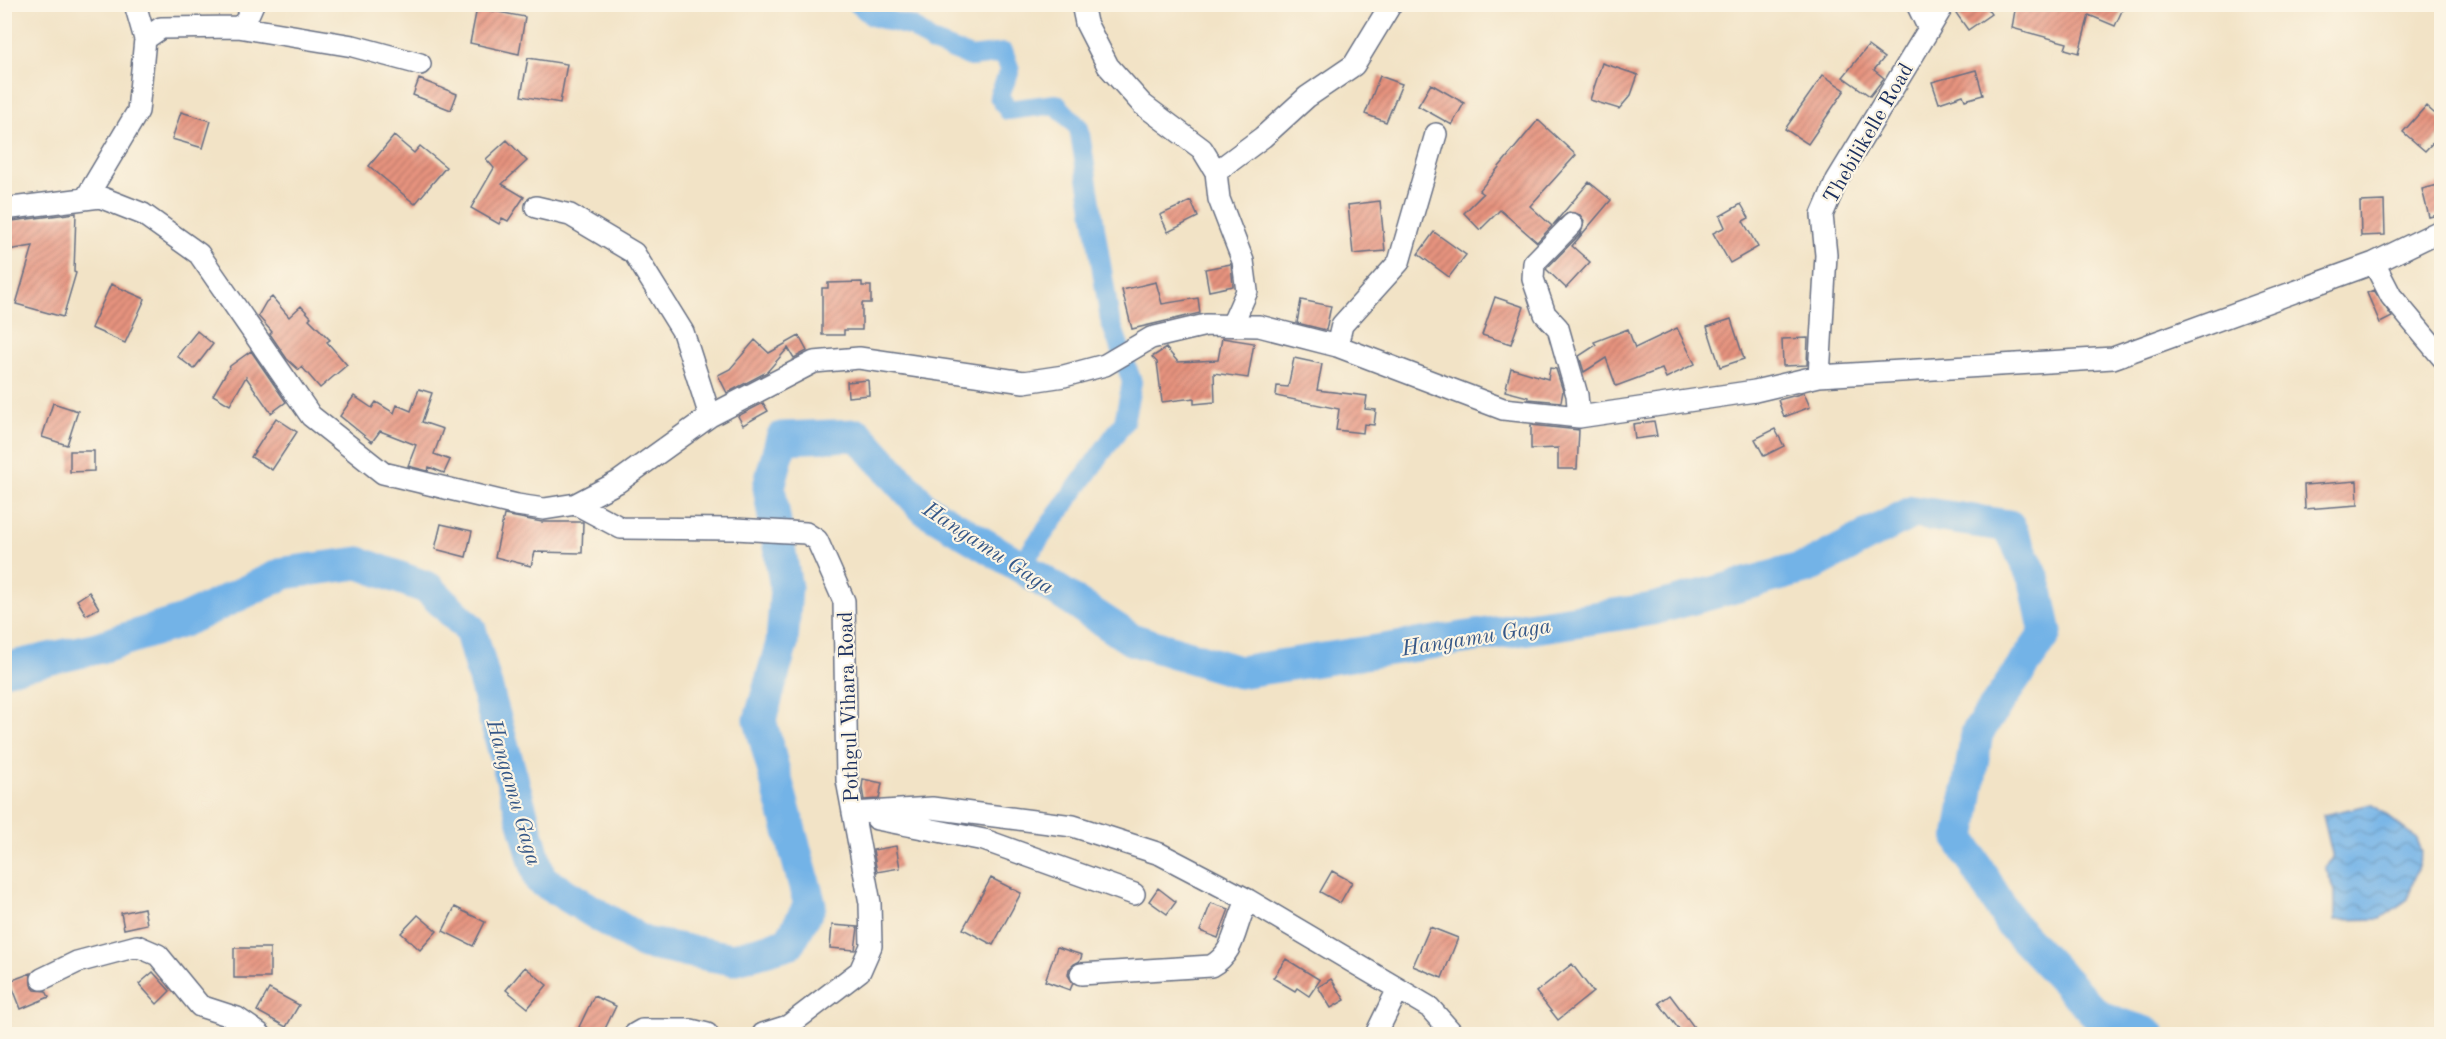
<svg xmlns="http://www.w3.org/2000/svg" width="2446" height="1039" viewBox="0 0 2446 1039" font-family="'Old Standard TT',serif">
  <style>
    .water { fill: url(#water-waves); stroke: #4771a2; stroke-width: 1.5 }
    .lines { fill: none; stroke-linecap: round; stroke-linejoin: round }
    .canal { stroke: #73b3e7; stroke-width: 20 }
    .river { stroke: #73b3e7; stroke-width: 33 }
    .building { fill: url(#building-hatch) }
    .minor-casing { stroke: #666e82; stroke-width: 24 }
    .minor { stroke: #fff; stroke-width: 21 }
    .labels { text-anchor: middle; stroke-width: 4.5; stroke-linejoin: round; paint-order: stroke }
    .street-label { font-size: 21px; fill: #1b2f5e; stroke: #fcf5e5 }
    .water-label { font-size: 22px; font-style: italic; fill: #355787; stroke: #fcf5e5 }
  </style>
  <defs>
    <pattern id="water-waves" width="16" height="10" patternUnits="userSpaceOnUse" patternTransform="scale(1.5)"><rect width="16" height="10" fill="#73b3e7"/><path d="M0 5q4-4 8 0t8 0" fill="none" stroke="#5e92be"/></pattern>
    <pattern id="building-hatch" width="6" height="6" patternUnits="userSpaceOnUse" patternTransform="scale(1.5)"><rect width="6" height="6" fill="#e6937e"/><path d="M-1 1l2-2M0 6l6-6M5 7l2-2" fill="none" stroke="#ba786a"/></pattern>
  </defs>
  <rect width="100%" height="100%" fill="#fcf5e5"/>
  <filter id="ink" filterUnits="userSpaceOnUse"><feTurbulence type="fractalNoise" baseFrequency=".0167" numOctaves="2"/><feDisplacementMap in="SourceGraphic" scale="12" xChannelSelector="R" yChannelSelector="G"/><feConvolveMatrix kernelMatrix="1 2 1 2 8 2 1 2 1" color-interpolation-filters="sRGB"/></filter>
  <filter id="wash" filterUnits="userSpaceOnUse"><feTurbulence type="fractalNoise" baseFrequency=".008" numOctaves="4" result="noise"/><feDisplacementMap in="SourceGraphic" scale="24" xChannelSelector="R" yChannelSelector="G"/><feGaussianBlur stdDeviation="1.35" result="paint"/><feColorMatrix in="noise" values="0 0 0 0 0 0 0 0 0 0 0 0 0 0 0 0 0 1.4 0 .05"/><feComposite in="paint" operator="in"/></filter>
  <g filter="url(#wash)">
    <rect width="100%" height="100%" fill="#f2e3c6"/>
    <path class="water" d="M2372 804 2417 839 2422 852 2408 899 2380 919 2335 920V891L2325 867 2333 858 2323 815Z"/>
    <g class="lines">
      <path class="canal" d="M858 4 872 16 913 27 932 42 971 57 1004 53 1010 70 999 96 1008 110 1056 104 1079 128 1110 320 1132 382 1124 422 1020 566"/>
      <path class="river" d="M4 669 97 648 183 621 285 573 359 563 428 588 470 629 540 879 644 943 733 959 789 943 810 905 760 720 782 643 786 588 769 487 782 438 858 435 925 509 1020 566 1131 639 1239 672 1653 609 1808 567 1913 512 2009 526 2035 581 2046 633 1977 733 1960 839 2011 924 2100 1018 2149 1034"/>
    </g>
    <g id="blocks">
      <path class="building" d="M1969 4H1984L1991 14 1968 30 1956 13Z
        M2016 4H2125L2115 26 2089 15 2079 53 2065 49 2067 43 2012 28Z
        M477 8 525 17 519 54 470 43Z
        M1868 46 1884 58 1874 70 1884 78 1870 96 1843 77Z
        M528 58 567 64 560 103 521 96Z
        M1602 63 1638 75 1631 95 1619 109 1590 100Z
        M1976 70 1983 95 1965 100 1963 95 1939 103 1932 82Z
        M1823 75 1845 90 1808 144 1785 129Z
        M1380 76 1402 84 1386 122 1365 114Z
        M419 79 457 94 451 110 413 95Z
        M1431 84 1464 103 1452 125 1418 106Z
        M2426 106 2442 120V133L2425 151 2403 132Z
        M181 112 211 121 203 148 172 139Z
        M1538 120 1576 155 1530 206 1552 226 1537 242 1500 210 1480 230 1464 213 1483 194 1479 191Z
        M394 136 414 153 420 146 446 167 415 204 369 166Z
        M507 140 527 161 502 184 524 197 508 221 502 218 499 224 471 208 494 168 486 159Z
        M1589 182 1611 200 1572 246 1590 262 1566 288 1546 269 1581 233 1584 221 1580 215 1569 212 1553 225Z
        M2442 184V214L2429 217 2422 189Z
        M1191 201 1198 217 1168 232 1160 215Z
        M1380 201 1385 251 1353 254 1348 205Z
        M2384 201 2385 235 2361 236 2360 202Z
        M1741 204 1749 218 1743 221 1758 247 1730 263 1713 233 1725 227 1720 216Z
        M76 213 74 272 76 273 63 317 16 304 33 246 8 250 4 222Z
        M1434 232 1466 255 1449 277 1418 254Z
        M1231 264 1233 286 1209 291 1205 269Z
        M862 282V286H871V303H862V330H844V335H822V288H828V283Z
        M1156 282 1162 304 1198 298 1200 313 1132 329 1122 290Z
        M111 284 145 299 125 343 91 328Z
        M2374 290 2392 317 2380 323 2367 293Z
        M272 297 289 317 301 306 311 317 309 319 330 340 327 342 347 365 320 388 302 367 299 370 287 359 270 334 272 332 258 316 266 302Z
        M1495 297 1524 307 1511 344 1482 335Z
        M1301 300 1331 306 1326 330 1297 323Z
        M1731 319 1744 359 1720 367 1707 327Z
        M1677 328 1695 364 1666 378 1662 369 1616 386 1606 358 1584 372 1579 356 1596 345 1594 342 1628 329 1635 348Z
        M197 331 213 344 194 369 177 356Z
        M799 336 807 351 794 358 788 348 767 372 727 393 718 375 730 369 755 340 769 353Z
        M1222 338 1254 343 1248 378 1214 373 1215 402 1194 404V398L1162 402 1157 362 1152 357 1166 348 1178 362 1218 360Z
        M1808 338 1807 365 1783 366 1782 339Z
        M251 351 286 402 271 413 246 377 230 405 213 395 230 366Z
        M1294 358 1322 364 1317 390 1367 396 1365 409 1376 410 1374 425 1364 424 1363 433 1336 430 1339 409 1276 396 1277 386 1288 387Z
        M1511 368 1548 379 1550 368 1556 369 1563 391 1561 402 1528 399V397L1505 391Z
        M868 380 869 395 848 397 847 382Z
        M419 389 432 393 422 422 443 429 434 454 450 460 444 473 429 467 428 471 408 466 416 445 380 431 372 442 340 416 354 396 372 408 376 402 394 413 397 405 411 411Z
        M1804 393 1810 407 1784 417 1778 400Z
        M53 403 78 411 67 445 42 437Z
        M763 403 768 411 743 425 738 416Z
        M276 418 297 432 272 470 251 457Z
        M1654 421 1657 436 1635 439 1633 424Z
        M1531 425 1579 430 1577 469H1558V448L1531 449Z
        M1775 429 1784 446 1764 456 1755 439Z
        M70 451H94V471L70 472Z
        M2357 481 2358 505 2305 509 2304 485Z
        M504 515 542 522H583L582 553 535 552 531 566 495 557Z
        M441 524 472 531 466 557 435 549Z
        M89 592 99 608 86 615 77 600Z
        M863 779 882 783 879 799 864 800 862 788Z
        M896 846 900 868 877 872 873 850Z
        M1332 871 1352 882 1340 903 1320 892Z
        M991 878 1021 893 993 945 963 929Z
        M1158 888 1176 902 1167 914 1149 901Z
        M1211 903 1229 909 1218 938 1200 931Z
        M455 907 485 922 473 946 443 931Z
        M144 908 147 924 124 929 121 913Z
        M418 915 437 931 420 950 401 933Z
        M832 925 858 927 855 950 830 948Z
        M1430 927 1458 938 1442 978 1413 966Z
        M1057 947 1082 955 1080 961 1074 964 1069 969 1068 975 1073 983 1070 990 1045 981Z
        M234 948H270V978H234Z
        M1286 959 1320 980 1309 996 1297 988 1295 991 1273 978Z
        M1572 964 1593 992 1558 1020 1536 992Z
        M525 967 547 985 528 1008 506 990Z
        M153 972 170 991 157 1004 139 984Z
        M31 973V985L35 990 46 991 49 997 21 1009 10 981Z
        M1331 979 1345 1000 1331 1008 1318 987Z
        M269 989 299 1005 286 1027 257 1011Z
        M1670 995 1694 1027 1683 1035 1659 1003Z
        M594 996 616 1006 602 1035H594L579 1027Z"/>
    </g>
  </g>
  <g filter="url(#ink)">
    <use href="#blocks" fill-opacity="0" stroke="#666e82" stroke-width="1.5"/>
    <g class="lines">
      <g class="minor-casing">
        <path id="minor" d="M135 4 145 39
          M1082 4 1086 23 1108 66 1142 104 1202 149 1216 172 1219 199 1243 261 1247 291 1232 325
          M238 27 353 46 420 64
          M1929 29 1944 4
          M1216 172 1263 137 1307 97 1354 65 1391 4
          M86 198 138 111 145 39 161 28 238 27 245 22 253 4
          M536 207 570 215 634 253 683 332 710 416
          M4 209 100 197 143 214 199 254 311 416 383 473 517 505 544 509 576 504 618 482 710 416 814 362 859 358 1024 382 1064 376 1105 365 1151 338 1206 325 1259 326 1337 346 1503 409 1579 417 1755 391 1819 376 2113 358 2374 263 2442 230
          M1572 224 1534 263 1533 279 1545 314 1558 328 1577 395 1579 417
          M2374 263 2391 296 2442 357
          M1337 346 1342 325 1399 262 1436 134
          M1819 376 1826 255 1822 215 1837 180 1929 29 1917 4
          M576 504 621 528 735 529 806 533 817 540 844 601 847 780 870 903 871 946 860 971 788 1026 763 1034
          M853 813 932 808 1073 826 1160 854 1248 900 1429 1007 1453 1034
          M877 819 984 840 1134 894
          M1081 974 1211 966C1237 952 1234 923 1248 900
          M42 979 77 962 137 946 158 955 200 1006 237 1018 260 1034
          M635 1034 642 1030H691L707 1034
          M1376 1034 1398 989"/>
      </g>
      <use href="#minor" class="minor"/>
    </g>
  </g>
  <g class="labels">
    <g class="street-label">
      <text transform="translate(1868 133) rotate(-60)" y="7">Thebilikelle Road</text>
      <text transform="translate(848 707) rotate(-92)" y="7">Pothgul Vihara Road</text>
    </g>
    <g class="water-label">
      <text transform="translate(989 547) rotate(33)" y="8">Hangamu Gaga</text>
      <text transform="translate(1476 636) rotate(-9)" y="8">Hangamu Gaga</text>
      <text transform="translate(515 792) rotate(74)" y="8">Hangamu Gaga</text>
    </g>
  </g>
  <rect width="2446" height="1039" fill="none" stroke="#fcf5e5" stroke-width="24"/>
</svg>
